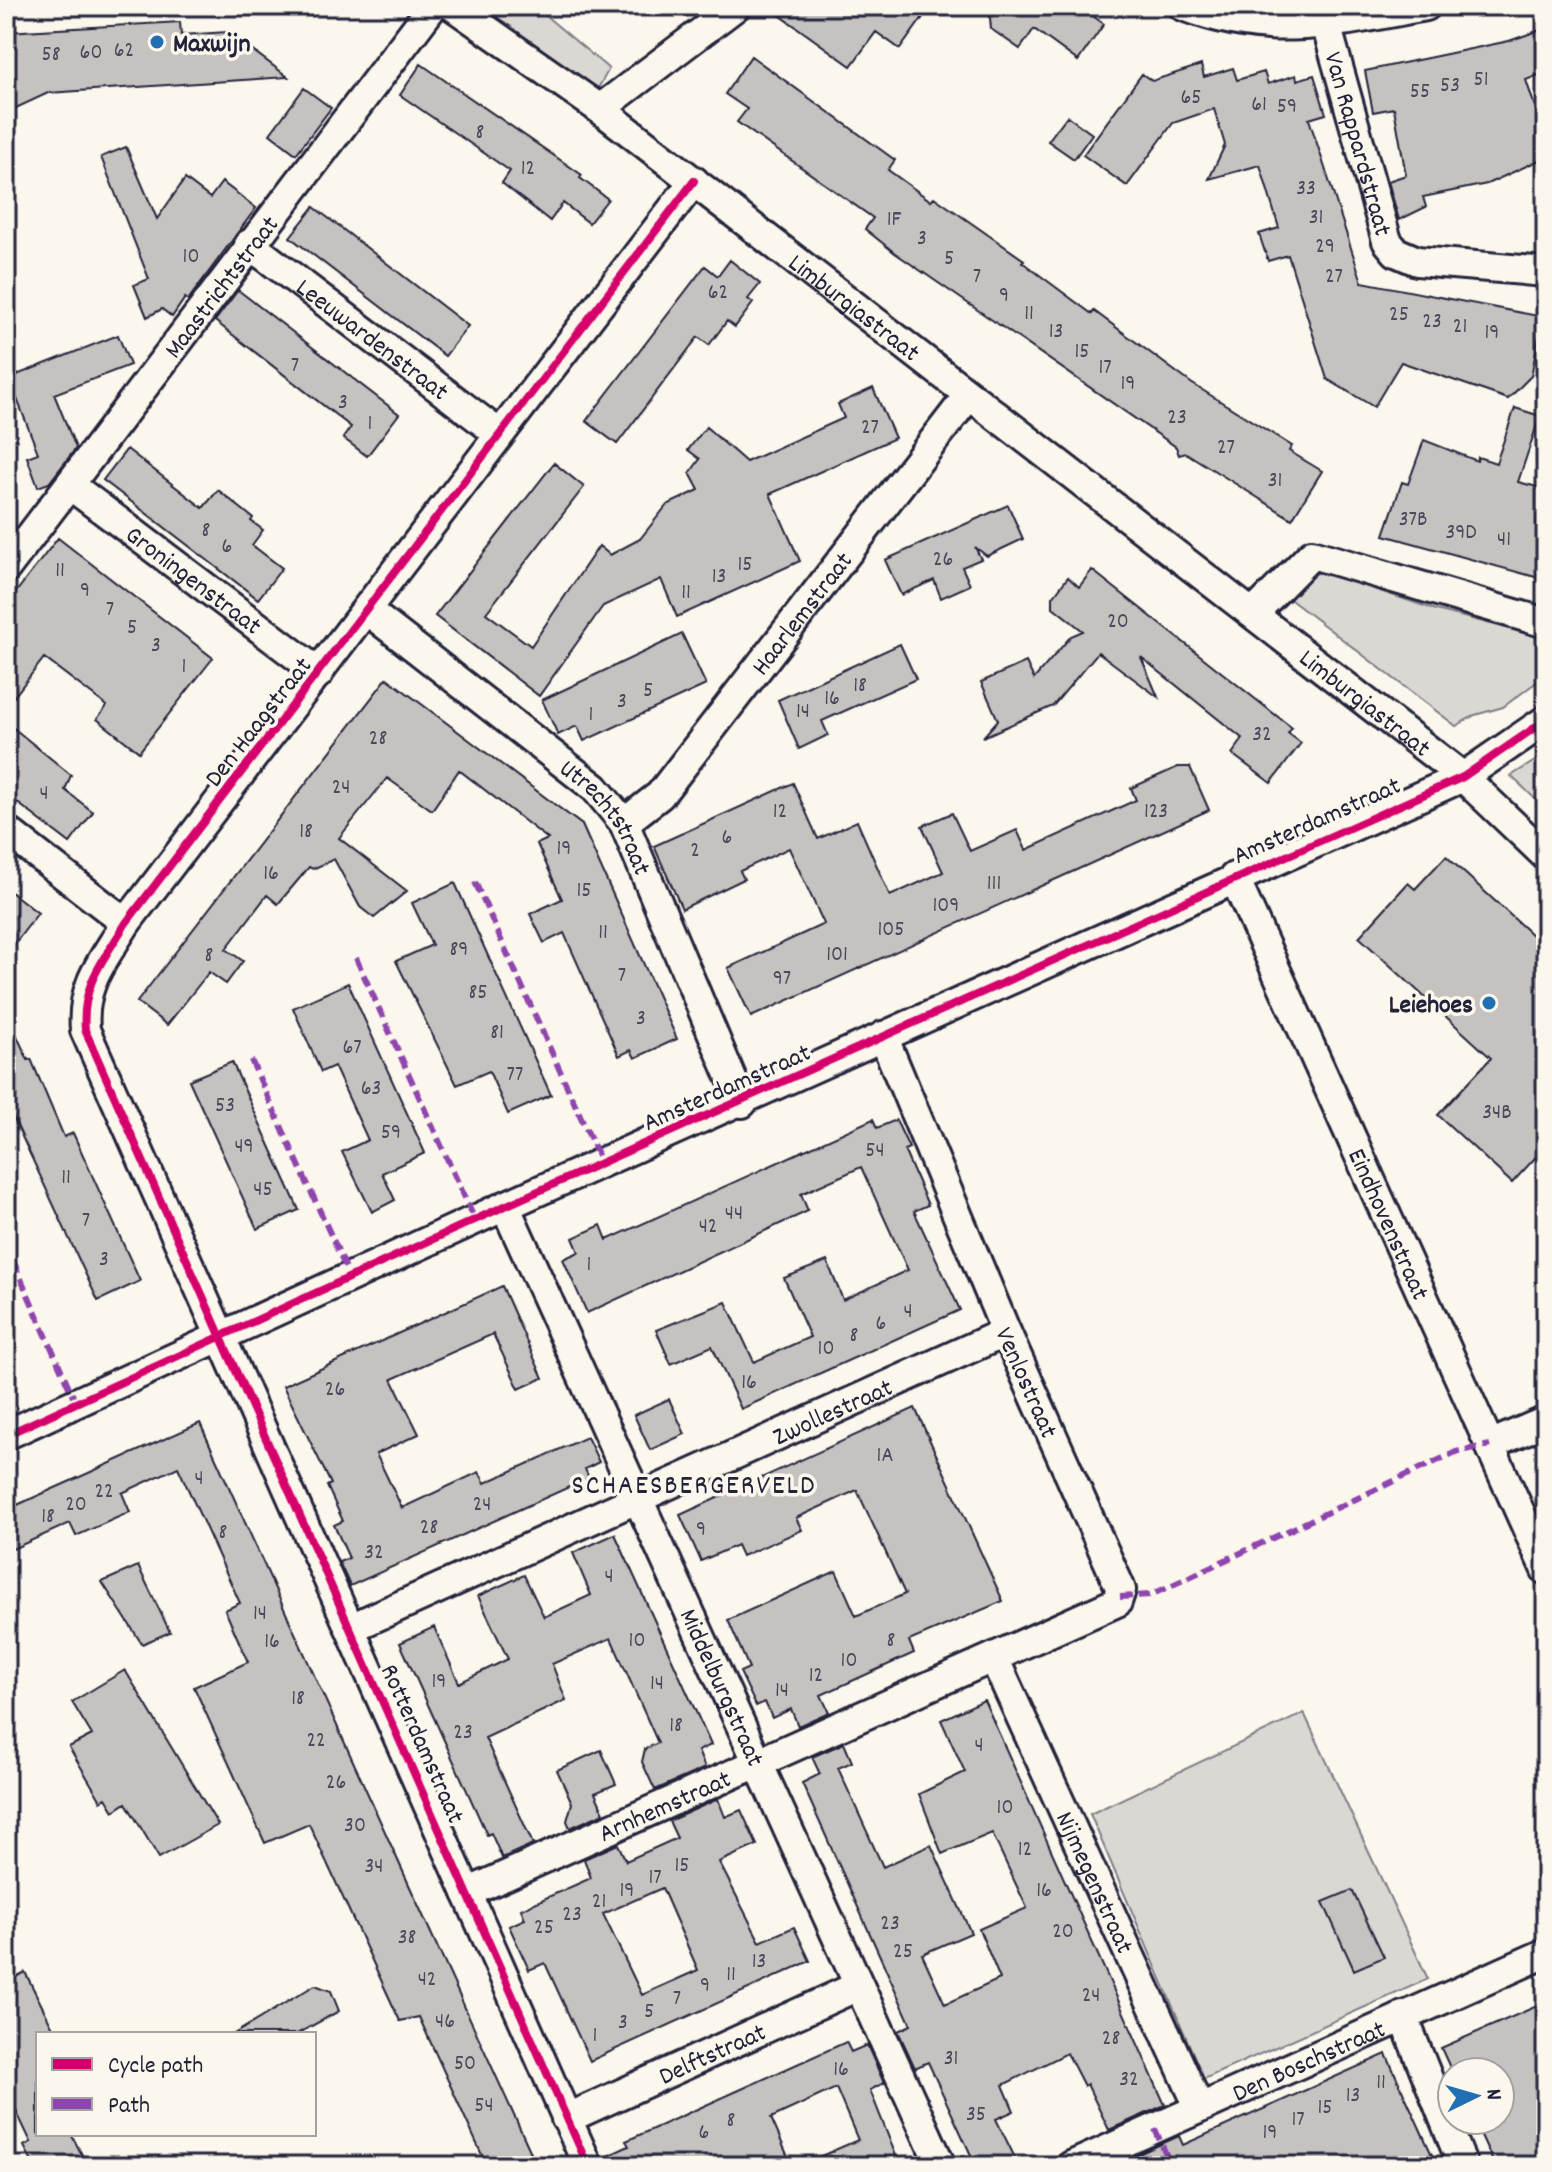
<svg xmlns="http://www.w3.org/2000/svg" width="1552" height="2172" viewBox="0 0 1552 2172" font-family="Dekko,sans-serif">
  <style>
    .green { fill: #dbd8d3; stroke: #7e7d87; stroke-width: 2 }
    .building { fill: #c6c2c0; stroke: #22223b; stroke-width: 2; fill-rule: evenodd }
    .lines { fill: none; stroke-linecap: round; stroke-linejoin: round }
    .street-casing { stroke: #22223b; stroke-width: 34 }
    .street { stroke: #fbf7ec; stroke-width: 28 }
    .quiet { stroke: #8e44ad; stroke-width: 6; stroke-dasharray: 12 6; stroke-linecap: butt }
    .cycleway-casing { stroke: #fbf7ec; stroke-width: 13 }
    .cycleway { stroke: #d6006c; stroke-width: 8 }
    .poi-dot { fill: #1f6fb2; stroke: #fbf7ec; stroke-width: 3 }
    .labels { text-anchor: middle; stroke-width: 7; stroke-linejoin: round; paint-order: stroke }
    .number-label { font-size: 22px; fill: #4b4a5c }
    .poi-label { font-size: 26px; font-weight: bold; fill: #22223b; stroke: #fbf7ec; text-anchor: start }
    .street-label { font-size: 26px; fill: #22223b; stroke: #fbf7ec }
    .neighbourhood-label { font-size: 28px; letter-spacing: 2px; fill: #22223b; stroke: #fbf7ec }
  </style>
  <rect width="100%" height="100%" fill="#fbf7ec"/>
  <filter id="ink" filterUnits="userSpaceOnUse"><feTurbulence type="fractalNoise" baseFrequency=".0125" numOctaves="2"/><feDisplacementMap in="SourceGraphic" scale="16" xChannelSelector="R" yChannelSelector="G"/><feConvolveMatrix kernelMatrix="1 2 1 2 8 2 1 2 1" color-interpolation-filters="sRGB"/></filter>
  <g filter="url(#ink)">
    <path class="green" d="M479 6H534L609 69 596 92Z
      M1321 571 1436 610 1546 638V675L1503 707 1475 715 1456 726 1287 597 1296 584Z
      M1546 754V809L1511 776Z
      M1304 1713 1428 1979 1204 2079 1090 1814Z"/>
    <path class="building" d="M767 6H931L900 49 876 32 851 66Z
      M989 6H1079L1104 24 1078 61 1034 29 1020 49 991 29Z
      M180 22 181 35 228 32 288 77 48 93 16 108 6 90V32Z
      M1546 28V72L1526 80 1546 140V157L1487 184 1423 197 1426 207 1399 220 1388 181 1406 175 1394 108 1373 112 1365 71 1509 41Z
      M751 56 895 160 888 170 931 201 934 197 1024 260 1022 262 1092 314 1094 311 1191 383 1292 446 1289 451 1322 471 1292 519 1186 453 1179 455 1176 447 895 253 865 229 873 218 737 122 747 109 725 94Z
      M421 64 582 175 580 178 608 199 589 223 563 203 550 221 502 183 510 171 400 95Z
      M1201 65 1204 77 1233 68 1237 80 1264 72 1268 84 1296 75 1297 80 1314 75 1326 114 1309 119 1362 282 1543 317 1531 376 1508 399 1401 362 1374 407 1327 379 1288 255 1268 261 1259 234 1279 228 1260 165 1209 179 1225 145 1214 109 1173 123 1127 186 1083 155 1142 74 1152 81Z
      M304 88 331 108 296 154 270 134Z
      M1067 116 1092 134 1074 159 1048 141Z
      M126 147 157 219 185 179 210 198 222 182 256 208 188 300 185 298 172 317 162 309 147 317 134 285 149 279 101 157Z
      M314 207 468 326 445 356 290 237Z
      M730 260 760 284 748 299 753 303 735 327 727 321 709 345 698 337 617 444 586 421 705 266 718 276Z
      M238 290 399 414 367 456 343 438 351 427 215 321Z
      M118 335 130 365 54 394 76 448 49 483 38 487 27 457 38 453 9 378Z
      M873 388 895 438 770 494 800 561 677 617 661 579 603 606 539 696 435 616 554 463 584 487 486 613 531 646 599 546 610 555 640 539 667 505 699 490 690 473 700 459 688 450 706 427 746 462 844 418 838 404Z
      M1515 408 1540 416 1518 482 1545 489 1537 523 1546 526V580L1384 535 1402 482 1408 484 1424 440 1477 461 1478 457 1496 463Z
      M127 449 203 508 218 490 253 518 251 521 263 530 252 545 282 568 258 599 103 480Z
      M1008 505 1023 539 987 556 975 547 981 559 962 567 970 585 941 598 934 580 901 595 885 560Z
      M58 538 213 658 139 752 97 719 107 706 44 658 6 707V605Z
      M1092 570 1292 728 1288 733 1301 743 1271 783 1232 754 1243 739 1141 657 1158 697 1098 652 1053 706 983 737 998 720 981 682 1026 662 1034 679 1071 636 1083 631 1053 607V597L1068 577 1079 587Z
      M682 634 706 685 584 741 577 726 558 735 542 700Z
      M900 644 916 679 822 721 828 735 799 749 778 700Z
      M387 678 582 825 677 1039 635 1058 631 1050 619 1056 564 933 544 943 530 914 562 899 537 844 548 839 459 770 432 810 387 778 339 838 407 891 374 918 360 907 334 859 313 869 309 867 278 904 267 895 226 949 243 961 226 984 209 972 167 1025 137 1002Z
      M6 722 71 775 65 790 93 812 70 843 6 794Z
      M1178 767H1190L1209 810 751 1017 728 968 824 924 789 848 740 871 744 879 682 909 654 846 793 783 818 839 857 821 890 896 943 872 922 826 952 813 970 851 1017 830 1026 850 1136 800 1131 788Z
      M1446 856 1546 948V1146L1512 1183 1438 1115 1491 1058 1359 937 1408 883 1415 889Z
      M455 883 551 1095 508 1114 489 1071 457 1085 396 961 432 945 412 903Z
      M6 888 38 913 6 955Z
      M348 983 425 1153 382 1173 395 1200 372 1212 342 1152 368 1140 334 1066 321 1072 293 1008Z
      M6 1012 28 1060 31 1059 64 1137 73 1133 140 1281 98 1301 6 1102Z
      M232 1062 299 1210 257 1229 189 1080Z
      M873 1119 877 1128 896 1120 909 1148 904 1150 928 1205 914 1211 960 1310 741 1409 712 1346 671 1364 656 1330 726 1302 754 1362 810 1337 784 1278 827 1261 843 1300 908 1270 861 1167 801 1194 808 1211 587 1313 563 1259 579 1252 573 1238 601 1225 607 1240Z
      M502 1286 543 1378 519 1389 493 1334 392 1379 419 1434 376 1454 402 1508 479 1472 485 1483 587 1437 599 1462 585 1469 589 1478 350 1586 339 1562 349 1558 334 1525 343 1521 327 1486 331 1484 283 1386Z
      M669 1399 685 1434 650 1450 634 1415Z
      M915 1408 1003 1601 909 1641 914 1653 821 1695 829 1712 798 1726 791 1709 772 1718 765 1702 756 1706 740 1672 749 1668 728 1620 836 1571 856 1616 905 1594 857 1490 796 1518 802 1530 742 1556 737 1545 701 1561 680 1515Z
      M200 1423 400 1865 537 2166H487L419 2017 400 2021 309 1824 265 1843 194 1687 248 1662 225 1610 240 1603 178 1467 122 1493 130 1512 76 1536 70 1523 6 1552V1510Z
      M615 1534 711 1745 698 1751 705 1768 655 1790 642 1762 645 1749 658 1743 611 1638 552 1664 566 1700 485 1738 533 1844 502 1858 491 1833 487 1835 400 1643 434 1627 459 1683 508 1659 478 1596 524 1575 544 1617 591 1595 573 1553Z
      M138 1566 170 1632 142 1644 102 1582Z
      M125 1670 218 1825 159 1858 126 1803 114 1811 106 1798 101 1801 69 1747 92 1735 72 1702Z
      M984 1700 1165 2105 1109 2130 1087 2084 1084 2086 1067 2053 1003 2085 1014 2111 996 2119 1019 2166H976L928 2062 915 2068 898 2031 911 2025 802 1783 820 1774 812 1757 844 1743 852 1762 838 1768 883 1867 931 1845 971 1933 922 1954 945 2004 1000 1979 979 1929 1027 1908 992 1833 942 1854 919 1794 965 1772 941 1720Z
      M601 1750 616 1784 595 1793 604 1813 570 1828 567 1821 572 1803 557 1770Z
      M718 1799 725 1817 741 1810 757 1845 719 1862 760 1942 794 1927 810 1961 590 2061 545 1963 529 1970 509 1926 525 1919 521 1909 591 1878 584 1859 618 1844 626 1861 677 1838 669 1821ZM662 1888 698 1970 642 1995 603 1914Z
      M1352 1890 1384 1957 1354 1970 1323 1902Z
      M25 1972 56 2034H38V2134H71L88 2166H34L24 2146 31 2142 6 2090V1982Z
      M315 1985 331 1991 339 2011 297 2034H234Z
      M1546 2002V2166H1495L1474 2120H1500V2072H1452L1441 2048Z
      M846 2042 851 2052 867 2045 884 2083 870 2090 900 2166H798L858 2140 836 2088 771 2118 792 2166H605L603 2158 629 2146 626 2141Z
      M1386 2054 1437 2166H1125L1123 2161 1179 2136 1183 2145Z"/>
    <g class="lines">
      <g class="street-casing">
        <g id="street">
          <path id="s1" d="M453 6 600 109 1463 777 1546 856"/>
          <path d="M1183 6C1274 40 1334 23 1426 6"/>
          <path id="s2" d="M1326 24 1387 241 1396 252 1417 261 1546 272"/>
          <path d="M600 109 736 6"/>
          <path id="s3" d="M249 244 498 433"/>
          <path id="s4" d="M70 485 319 673"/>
          <path id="s5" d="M6 568 433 6"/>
          <path id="s6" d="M368 611 595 788 624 823 742 1103"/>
          <path d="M1253 614 1312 554 1546 623"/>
          <path id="s7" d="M624 823 660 795 969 395"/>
          <path d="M6 830 126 923"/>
          <path id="s8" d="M1234 877 1546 1570"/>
          <path id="s9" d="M505 1206 941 2166"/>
          <path d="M6 1435 505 1206 1463 777 1546 720"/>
          <path d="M1490 1445 1546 1421"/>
          <path id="s10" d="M351 1628 1006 1332"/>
          <path id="s11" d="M994 1658 1199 2107"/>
          <path id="s12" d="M467 1893 1117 1602 1121 1590 1119 1585 1006 1332 883 1036"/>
          <path d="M1403 2016 1463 2166"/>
          <path id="s13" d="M566 2119 858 1986"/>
          <path d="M588 2166 85 1030C81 984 103 961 126 923L694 181"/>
          <path id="s14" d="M1071 2166 1546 1953"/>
        </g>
      </g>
      <use href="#street" class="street"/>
      <path class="quiet" d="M475 882 602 1164
        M356 958 475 1220
        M251 1060 350 1277
        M6 1245 76 1403
        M1120 1597 1151 1595 1456 1452 1490 1445
        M1155 2129 1171 2166"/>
      <g class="cycleway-casing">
        <path id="cycleway" d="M6 1435 505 1206 1463 777 1546 720
          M588 2166 85 1030C81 984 103 961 126 923L694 181"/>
      </g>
      <use href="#cycleway" class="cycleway"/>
    </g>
  </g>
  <g class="poi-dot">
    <circle cx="157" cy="42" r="8"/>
    <circle cx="1489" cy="1003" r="8"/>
  </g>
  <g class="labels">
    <g class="number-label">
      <text x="124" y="56">62</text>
      <text x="91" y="58">60</text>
      <text x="51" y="60">58</text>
      <text x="1481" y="85">51</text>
      <text x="1450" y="91">53</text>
      <text x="1420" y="97">55</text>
      <text x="1191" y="103">65</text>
      <text x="1259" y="110">61</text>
      <text x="1287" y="112">59</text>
      <text x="480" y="138">8</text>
      <text x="528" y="174">12</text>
      <text x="1306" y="194">33</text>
      <text x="1316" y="223">31</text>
      <text x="894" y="225">1F</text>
      <text x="922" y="244">3</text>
      <text x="1325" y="252">29</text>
      <text x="191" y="262">10</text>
      <text x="949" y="264">5</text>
      <text x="977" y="282">7</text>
      <text x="1334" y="282">27</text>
      <text x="718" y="298">62</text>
      <text x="1004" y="301">9</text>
      <text x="1029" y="319">11</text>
      <text x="1399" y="320">25</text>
      <text x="1432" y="327">23</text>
      <text x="1460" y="332">21</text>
      <text x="1056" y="337">13</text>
      <text x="1492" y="338">19</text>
      <text x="1082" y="357">15</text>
      <text x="295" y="371">7</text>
      <text x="1105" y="373">17</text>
      <text x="1128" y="389">19</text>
      <text x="343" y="408">3</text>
      <text x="1177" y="423">23</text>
      <text x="370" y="429">1</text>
      <text x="870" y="433">27</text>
      <text x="1226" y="453">27</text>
      <text x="1275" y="486">31</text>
      <text x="1413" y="525">37B</text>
      <text x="206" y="536">8</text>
      <text x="1461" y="538">39D</text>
      <text x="1504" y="545">41</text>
      <text x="227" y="552">6</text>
      <text x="943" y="565">26</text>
      <text x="745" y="570">15</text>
      <text x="60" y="576">11</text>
      <text x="719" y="582">13</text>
      <text x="85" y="596">9</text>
      <text x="686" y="598">11</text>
      <text x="110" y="615">7</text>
      <text x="1118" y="627">20</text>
      <text x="132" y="633">5</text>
      <text x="156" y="651">3</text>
      <text x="184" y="672">1</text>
      <text x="860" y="691">18</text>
      <text x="648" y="696">5</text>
      <text x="832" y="704">16</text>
      <text x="622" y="707">3</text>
      <text x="803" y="717">14</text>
      <text x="591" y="720">1</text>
      <text x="1262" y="740">32</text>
      <text x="378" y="744">28</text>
      <text x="341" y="793">24</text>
      <text x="44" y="799">4</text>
      <text x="780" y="817">12</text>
      <text x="1156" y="817">123</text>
      <text x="306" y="837">18</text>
      <text x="727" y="843">6</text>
      <text x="564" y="854">19</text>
      <text x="695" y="856">2</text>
      <text x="271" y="879">16</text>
      <text x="994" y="889">111</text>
      <text x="584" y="896">15</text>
      <text x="946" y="911">109</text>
      <text x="891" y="935">105</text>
      <text x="603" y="938">11</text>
      <text x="459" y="955">89</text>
      <text x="837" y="960">101</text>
      <text x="209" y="961">8</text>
      <text x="622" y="981">7</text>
      <text x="782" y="984">97</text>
      <text x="478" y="998">85</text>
      <text x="641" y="1024">3</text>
      <text x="497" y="1038">81</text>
      <text x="352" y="1053">67</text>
      <text x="515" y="1080">77</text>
      <text x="371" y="1094">63</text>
      <text x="225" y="1111">53</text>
      <text x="1497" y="1118">34B</text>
      <text x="391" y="1138">59</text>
      <text x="244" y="1152">49</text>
      <text x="875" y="1156">54</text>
      <text x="66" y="1183">11</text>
      <text x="263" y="1195">45</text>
      <text x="734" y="1219">44</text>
      <text x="86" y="1226">7</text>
      <text x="708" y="1232">42</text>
      <text x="104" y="1265">3</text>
      <text x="589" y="1270">1</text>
      <text x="908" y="1317">4</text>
      <text x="881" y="1329">6</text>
      <text x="854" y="1341">8</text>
      <text x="826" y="1354">10</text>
      <text x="749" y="1388">16</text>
      <text x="335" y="1395">26</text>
      <text x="885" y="1461">1A</text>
      <text x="199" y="1484">4</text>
      <text x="104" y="1497">22</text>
      <text x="76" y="1510">20</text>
      <text x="482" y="1510">24</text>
      <text x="48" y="1522">18</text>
      <text x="429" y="1533">28</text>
      <text x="701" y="1535">9</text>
      <text x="223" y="1538">8</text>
      <text x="374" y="1558">32</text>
      <text x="609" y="1582">4</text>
      <text x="260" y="1619">14</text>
      <text x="637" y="1646">10</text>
      <text x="891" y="1646">8</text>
      <text x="272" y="1647">16</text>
      <text x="849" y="1666">10</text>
      <text x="816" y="1681">12</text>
      <text x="439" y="1687">19</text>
      <text x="657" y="1689">14</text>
      <text x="782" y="1696">14</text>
      <text x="298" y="1704">18</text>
      <text x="676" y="1731">18</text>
      <text x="463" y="1738">23</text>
      <text x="316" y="1746">22</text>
      <text x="979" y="1751">4</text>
      <text x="336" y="1788">26</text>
      <text x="1005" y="1813">10</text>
      <text x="355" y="1831">30</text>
      <text x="1025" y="1855">12</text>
      <text x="682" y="1871">15</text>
      <text x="374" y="1872">34</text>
      <text x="655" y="1883">17</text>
      <text x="627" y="1896">19</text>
      <text x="1044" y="1896">16</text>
      <text x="599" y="1907">21</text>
      <text x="572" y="1920">23</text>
      <text x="890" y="1929">23</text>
      <text x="544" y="1933">25</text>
      <text x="1063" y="1937">20</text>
      <text x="407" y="1943">38</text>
      <text x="903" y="1957">25</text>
      <text x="759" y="1967">13</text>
      <text x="731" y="1980">11</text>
      <text x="427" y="1985">42</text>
      <text x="705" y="1991">9</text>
      <text x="1091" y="2001">24</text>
      <text x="677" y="2004">7</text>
      <text x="649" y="2017">5</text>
      <text x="445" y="2027">46</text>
      <text x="623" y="2028">3</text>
      <text x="595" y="2041">1</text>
      <text x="1111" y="2044">28</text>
      <text x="951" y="2064">31</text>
      <text x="465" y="2069">50</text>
      <text x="841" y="2075">16</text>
      <text x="1129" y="2085">32</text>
      <text x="1381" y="2088">11</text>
      <text x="1353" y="2101">13</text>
      <text x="484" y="2111">54</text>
      <text x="1325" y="2113">15</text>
      <text x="976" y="2120">35</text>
      <text x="1298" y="2125">17</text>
      <text x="731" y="2126">8</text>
      <text x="704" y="2138">6</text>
      <text x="1270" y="2138">19</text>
    </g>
    <g class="poi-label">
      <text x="173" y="51">Maxwijn</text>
      <text x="1473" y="1012" text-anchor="end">Leiehoes</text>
    </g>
    <g class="street-label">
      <text dy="9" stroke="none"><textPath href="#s2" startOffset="124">Van Rappardstraat</textPath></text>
      <text dy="9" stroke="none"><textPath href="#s5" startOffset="354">Maastrichtstraat</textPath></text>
      <text dy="9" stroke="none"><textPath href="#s1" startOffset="502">Limburgiastraat</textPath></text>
      <text dy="9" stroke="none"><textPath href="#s3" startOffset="156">Leeuwardenstraat</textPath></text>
      <text dy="9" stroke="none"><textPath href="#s4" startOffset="156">Groningenstraat</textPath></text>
      <text dy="9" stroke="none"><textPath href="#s7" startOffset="276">Haarlemstraat</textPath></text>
      <text dy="9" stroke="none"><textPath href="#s1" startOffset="1148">Limburgiastraat</textPath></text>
      <text transform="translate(257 721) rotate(-52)" y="9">Den Haagstraat</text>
      <text transform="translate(1316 819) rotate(-24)" y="9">Amsterdamstraat</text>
      <text dy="9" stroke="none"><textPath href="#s6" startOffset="318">Utrechtstraat</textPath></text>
      <text transform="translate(726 1086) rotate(-24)" y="9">Amsterdamstraat</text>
      <text dy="9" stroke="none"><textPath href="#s8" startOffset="380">Eindhovenstraat</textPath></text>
      <text transform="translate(1028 1382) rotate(66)" y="9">Venlostraat</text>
      <text dy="9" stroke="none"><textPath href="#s10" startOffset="528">Zwollestraat</textPath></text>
      <text dy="9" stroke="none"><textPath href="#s9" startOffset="528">Middelburgstraat</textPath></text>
      <text transform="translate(424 1743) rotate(66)" y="9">Rotterdamstraat</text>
      <text dy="9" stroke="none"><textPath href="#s12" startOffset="216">Arnhemstraat</textPath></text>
      <text dy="9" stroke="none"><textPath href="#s11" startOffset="246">Nijmegenstraat</textPath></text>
      <text dy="9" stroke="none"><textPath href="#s13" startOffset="160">Delftstraat</textPath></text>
      <text dy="9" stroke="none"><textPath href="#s14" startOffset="260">Den Boschstraat</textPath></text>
    </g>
    <g class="neighbourhood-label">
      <text x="694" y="1493">SCHAESBERGERVELD</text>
    </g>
  </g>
  <rect width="1552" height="2172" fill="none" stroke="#fbf7ec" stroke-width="32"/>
  <rect x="16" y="16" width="1520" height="2140" fill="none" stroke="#22223b" stroke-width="3" filter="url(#ink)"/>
  <rect x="36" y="2032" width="280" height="104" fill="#fbf7ec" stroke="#a4a2a5" stroke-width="2"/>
  <rect x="52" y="2058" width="40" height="12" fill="#d6006c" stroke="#a4a2a5" stroke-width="2"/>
  <text x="108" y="2072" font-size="24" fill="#22223b">Cycle path</text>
  <rect x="52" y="2098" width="40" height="12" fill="#8e44ad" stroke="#a4a2a5" stroke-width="2"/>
  <text x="108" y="2112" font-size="24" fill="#22223b">Path</text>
  <g transform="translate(1476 2096) rotate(85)"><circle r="38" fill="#fbf7ec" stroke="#a4a2a5" stroke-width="2"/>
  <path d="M0-6L14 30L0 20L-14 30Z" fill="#1f6fb2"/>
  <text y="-12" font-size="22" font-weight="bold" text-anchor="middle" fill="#22223b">N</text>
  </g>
</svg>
